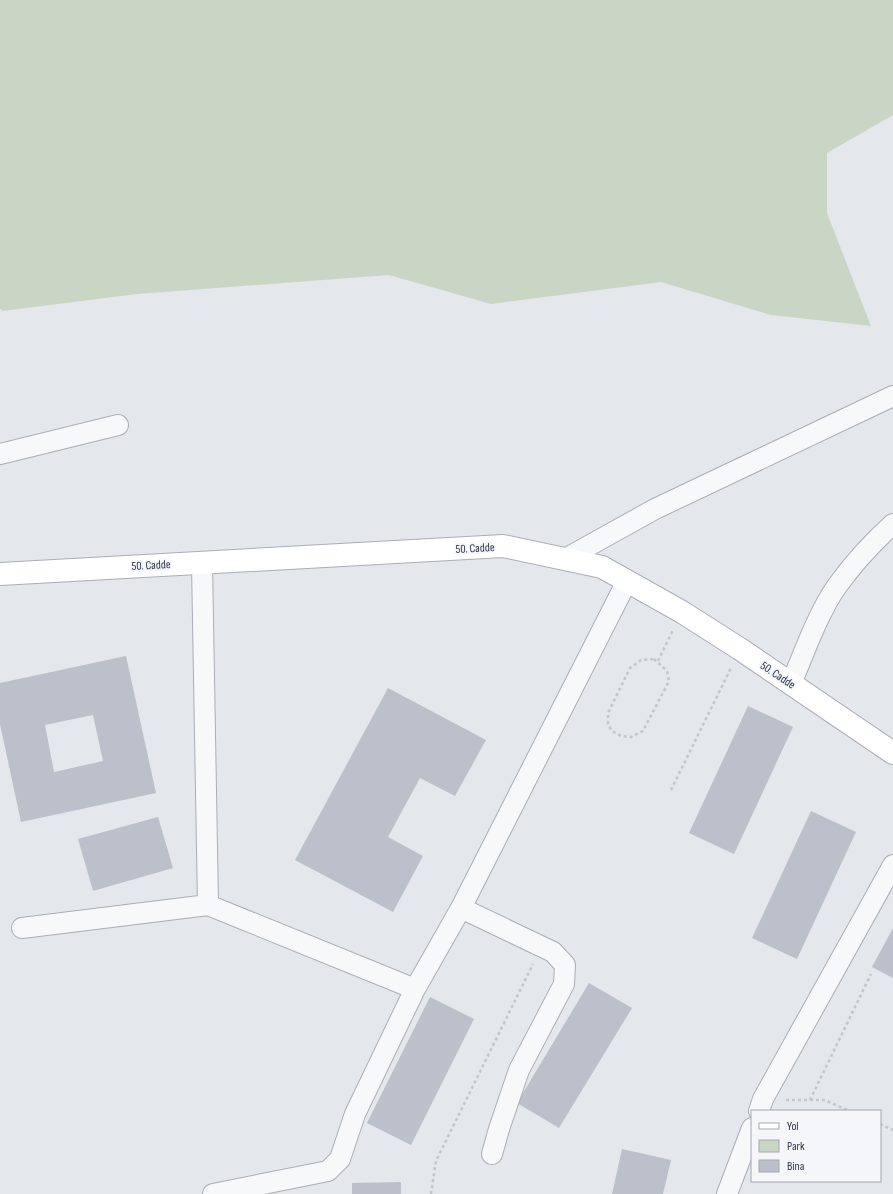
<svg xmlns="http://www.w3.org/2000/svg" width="893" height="1194" viewBox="0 0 893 1194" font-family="'Sofia Sans Condensed',sans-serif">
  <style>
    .green { fill: #c9d6c5 }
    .building { fill: #bbc0ca; fill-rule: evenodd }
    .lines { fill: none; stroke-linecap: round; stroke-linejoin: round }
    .street-casing { stroke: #a9aeb7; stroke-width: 22 }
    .secondary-casing { stroke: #a9aeb7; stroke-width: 24 }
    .path { stroke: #c2c5cb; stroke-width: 2.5; stroke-dasharray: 3 3; stroke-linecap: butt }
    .street { stroke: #f7f8fa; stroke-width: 20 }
    .secondary { stroke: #fff; stroke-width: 22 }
    .labels { text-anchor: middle; stroke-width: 4; stroke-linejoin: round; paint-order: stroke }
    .street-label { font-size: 12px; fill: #2b3445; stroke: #f4f6f9 }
  </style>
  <rect width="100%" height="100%" fill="#e4e7ec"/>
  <path class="green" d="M0 0H893V115L827 153V213L871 326 771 315 661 282 491 304 389 275 137 294 3 311 0 309Z"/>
  <path class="building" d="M126 656 156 793 21 822 0 724V683ZM93 715 103 761 54 772 45 725Z
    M388 688 486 740 455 796 420 778 388 837 423 856 393 912 295 860Z
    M748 706 793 727 734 854 689 833Z
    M811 811 856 832 797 959 752 938Z
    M158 817 173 868 93 891 78 839Z
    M893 928V978L872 967Z
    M589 983 632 1008 559 1128 517 1103Z
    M430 997 474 1019 411 1145 367 1123Z
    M622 1149 671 1160 663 1194H612Z
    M401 1182V1194H352V1183Z"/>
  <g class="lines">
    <g class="street-casing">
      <path id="street" d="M0 454 118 425
        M565 559 655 509 893 396
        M202 563 208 905
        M791 684C804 653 818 613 837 586 853 564 873 542 893 524
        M461 908 553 952 565 965 564 984 519 1070 499 1129 492 1154
        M22 928 208 905 415 989
        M759 1111 763 1099 893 865
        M213 1194 328 1171 340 1159 355 1114 415 989 461 908 627 581
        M727 1194 752 1128"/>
    </g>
    <g class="secondary-casing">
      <path id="secondary" d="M0 574 503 546 602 567 682 612 740 649 893 753"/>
    </g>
    <path class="path" d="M654 659 667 671 669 681 643 731 631 737 621 736 612 731 608 724V713L630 668 641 660Z
      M658 661 673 630
      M671 790 731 668
      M786 1100H825L849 1111
      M810 1100 871 974
      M880 1124 893 1130
      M431 1194 436 1161 533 964"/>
    <use href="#street" class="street"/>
    <use href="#secondary" class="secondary"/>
  </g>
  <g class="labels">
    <g class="street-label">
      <text transform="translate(475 548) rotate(-3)" y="4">50. Cadde</text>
      <text transform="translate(151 565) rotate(-3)" y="4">50. Cadde</text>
      <text transform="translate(778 675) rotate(34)" y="4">50. Cadde</text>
    </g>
  </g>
  <rect x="751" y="1110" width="130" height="72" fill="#f4f6f9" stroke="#a4a8b1"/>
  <rect x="759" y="1123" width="20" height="6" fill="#ffffff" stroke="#a4a8b1"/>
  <text x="787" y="1130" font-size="12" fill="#2b3445">Yol</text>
  <rect x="759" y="1140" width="20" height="12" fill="#c9d6c5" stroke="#a4a8b1"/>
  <text x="787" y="1150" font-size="12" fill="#2b3445">Park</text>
  <rect x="759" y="1160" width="20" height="12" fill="#bbc0ca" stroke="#a4a8b1"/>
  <text x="787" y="1170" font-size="12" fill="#2b3445">Bina</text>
</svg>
